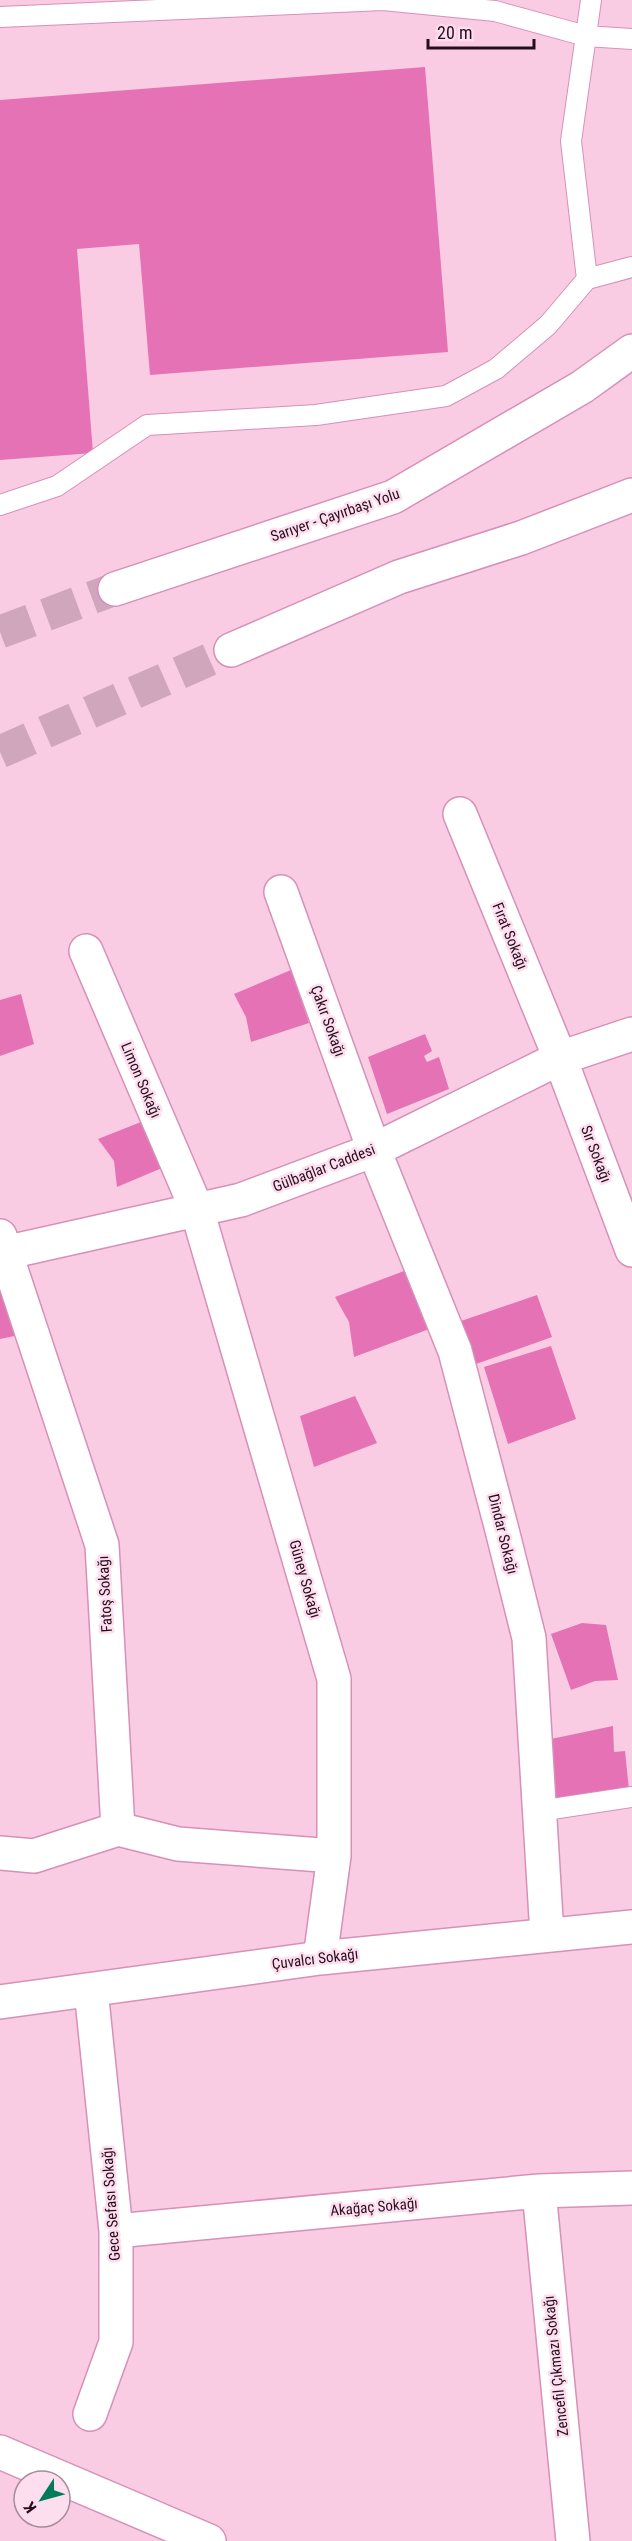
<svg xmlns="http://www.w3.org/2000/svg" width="632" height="2541" viewBox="0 0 632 2541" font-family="'Roboto Condensed',sans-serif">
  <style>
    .building { fill: #e572b5 }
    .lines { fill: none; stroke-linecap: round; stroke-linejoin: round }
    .primary-tunnel { stroke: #cfa6bb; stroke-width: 33; stroke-dasharray: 33 16; stroke-linecap: butt }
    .lane-casing { stroke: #d790b7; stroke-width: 22 }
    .street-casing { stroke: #d790b7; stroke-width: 36 }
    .primary-casing { stroke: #d790b7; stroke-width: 36 }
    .lane { stroke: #fff; stroke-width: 20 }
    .street { stroke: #fff; stroke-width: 33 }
    .primary { stroke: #fff; stroke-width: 33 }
    .labels { text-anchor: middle; stroke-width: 5; stroke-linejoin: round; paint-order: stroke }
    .street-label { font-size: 15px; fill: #280e1d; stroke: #fddeee }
  </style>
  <rect width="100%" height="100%" fill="#f9cce3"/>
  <path class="building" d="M425 67 448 352 150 375 139 244 77 249 93 453 0 460V100Z
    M291 970 309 1023 251 1042 246 1017 234 994Z
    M21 994 34 1044 0 1056V1000Z
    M425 1034 432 1051 424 1056 427 1062 439 1057 449 1089 387 1114 368 1057Z
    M146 1120 162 1168 117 1187 114 1161 98 1139Z
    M0 1259 19 1335 0 1339Z
    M412 1268 432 1328 354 1357 349 1322 335 1297Z
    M537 1295 552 1337 476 1364 461 1321Z
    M551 1346 576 1419 508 1444 484 1367Z
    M355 1396 377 1443 314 1467 300 1416Z
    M582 1623 606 1625 618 1680 595 1681 571 1690 551 1634Z
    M613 1726 614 1752 625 1751 629 1790 553 1799 551 1739Z"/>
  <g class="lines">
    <path class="primary-tunnel" d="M0 632 115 589
      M0 752 231 650"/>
    <g class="lane-casing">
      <path id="lane" d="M0 17 383 0 495 11 586 36 632 39
        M587 279 632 267
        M0 505 57 486 147 425 316 415 446 396 496 369 548 325 587 279 571 141 591 0
        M539 1811 632 1797"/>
    </g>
    <g class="street-casing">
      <path id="street" d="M460 814 560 1058 632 1250
        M281 892 374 1150 455 1351 502 1530 529 1638 547 1935
        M86 951 197 1210 334 1679V1856L320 1958
        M0 1236 102 1545 118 1829 34 1856 0 1853
        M0 1254 241 1200 374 1150 560 1058 632 1034
        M118 1829 178 1844 334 1856
        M0 2002 320 1958 632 1927
        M539 2191 573 2541
        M116 2231 539 2191 632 2188
        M90 2414 116 2342V2231L91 1990
        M0 2452 209 2541"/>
    </g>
    <g class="primary-casing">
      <path id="primary" d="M115 589 393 497 582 387 632 351
        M231 650 399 577 521 538 632 495"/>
    </g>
    <use href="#lane" class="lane"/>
    <use href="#street" class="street"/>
    <use href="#primary" class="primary"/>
  </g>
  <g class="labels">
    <g class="street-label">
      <text transform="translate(335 515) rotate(-19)" y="5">Sarıyer - Çayırbaşı Yolu</text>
      <text transform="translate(510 936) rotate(68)" y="5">Fırat Sokağı</text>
      <text transform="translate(328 1021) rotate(70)" y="5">Çakır Sokağı</text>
      <text transform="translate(141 1080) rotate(67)" y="5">Limon Sokağı</text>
      <text transform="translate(596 1154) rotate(69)" y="5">Sır Sokağı</text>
      <text transform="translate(324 1168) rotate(-21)" y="5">Gülbağlar Caddesi</text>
      <text transform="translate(503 1534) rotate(76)" y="5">Dindar Sokağı</text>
      <text transform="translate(305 1579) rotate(74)" y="5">Güney Sokağı</text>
      <text transform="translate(105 1594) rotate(-93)" y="5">Fatoş Sokağı</text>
      <text transform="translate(315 1959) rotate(-7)" y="5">Çuvalcı Sokağı</text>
      <text transform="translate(111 2204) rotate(-94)" y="5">Gece Sefası Sokağı</text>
      <text transform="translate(374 2207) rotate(-5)" y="5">Akağaç Sokağı</text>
      <text transform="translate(556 2366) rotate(-96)" y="5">Zencefil Çıkmazı Sokağı</text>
    </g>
  </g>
  <g transform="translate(42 2499) rotate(234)"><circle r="28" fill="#fddeee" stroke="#a88b9a" stroke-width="1.5"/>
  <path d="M0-4.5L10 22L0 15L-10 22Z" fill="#007c5a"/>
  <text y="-9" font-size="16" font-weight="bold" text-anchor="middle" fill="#280e1d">K</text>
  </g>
  <path d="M428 39v9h106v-9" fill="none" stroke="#280e1d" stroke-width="3"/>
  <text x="437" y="39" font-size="18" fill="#280e1d" stroke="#fddeee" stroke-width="4.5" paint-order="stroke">20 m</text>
</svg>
